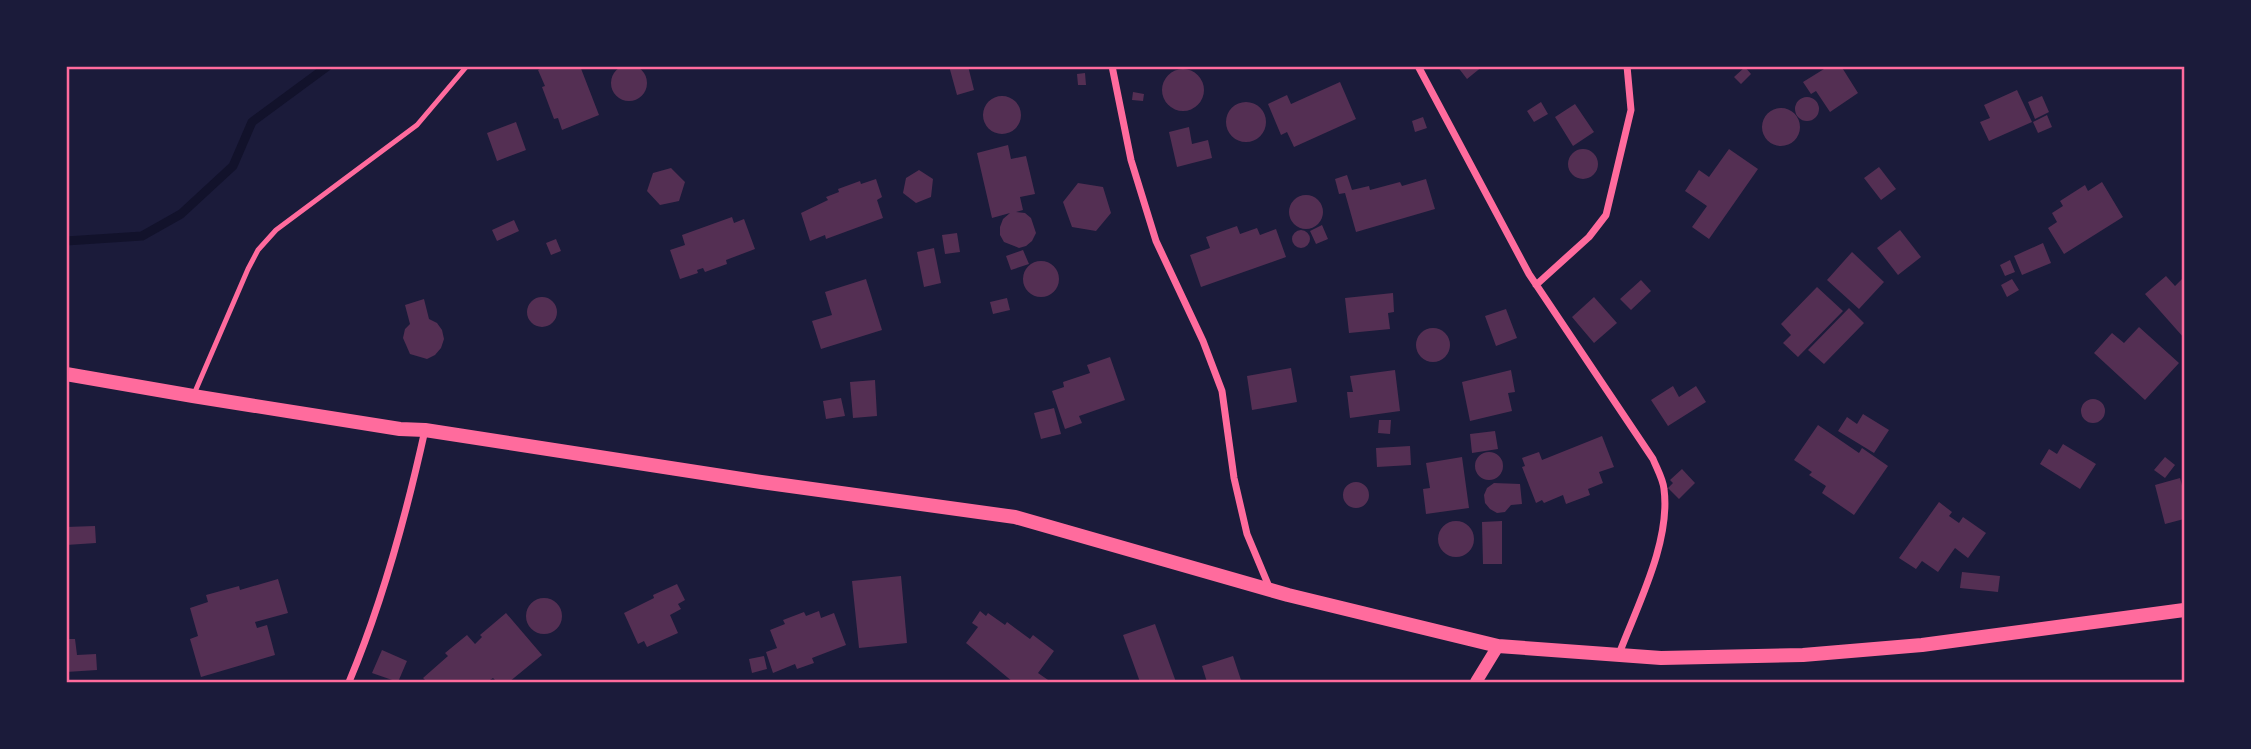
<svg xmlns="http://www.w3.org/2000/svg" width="2251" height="749" viewBox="0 0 2251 749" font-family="Manrope,sans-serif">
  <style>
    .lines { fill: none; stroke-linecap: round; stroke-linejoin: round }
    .stream { stroke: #12122b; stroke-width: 9 }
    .building { fill: #542f53 }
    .service { stroke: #ff6b9d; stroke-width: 5 }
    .minor { stroke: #ff6b9d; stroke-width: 7 }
    .tertiary { stroke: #ff6b9d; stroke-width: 12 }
    .secondary { stroke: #ff6b9d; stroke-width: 14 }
    .neatline { fill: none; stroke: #ff6b9d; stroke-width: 2.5 }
  </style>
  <rect width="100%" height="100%" fill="#1b1b3a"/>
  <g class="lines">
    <path class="stream" d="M66 241 142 236 181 214 233 166 252 122 328 66"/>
  </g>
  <path class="building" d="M611 83a18 18 0 1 1 36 0a18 18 0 1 1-36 0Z
    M541 66H580L599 115 562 130 558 118 554 119 542 87 545 86 538 70 542 68Z
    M949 66H968L974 90 957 95Z
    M1457 66H1483L1467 79Z
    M1822 66H1841L1858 93 1830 112 1816 91 1811 94 1803 82 1824 69Z
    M1745 67 1751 74 1741 84 1734 77Z
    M1162 90a21 21 0 1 1 42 0a21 21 0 1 1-42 0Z
    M1085 73 1086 85H1078L1077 74Z
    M1340 82 1356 119 1294 147 1287 132 1281 135 1268 104 1287 95 1291 104Z
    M2017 90 2032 122 1989 141 1980 122 1990 118 1984 105Z
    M1133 92 1144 94 1143 101 1132 100Z
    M983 115a19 19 0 1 1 38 0a19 19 0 1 1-38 0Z
    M2042 96 2049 112 2035 119 2028 102Z
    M1795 109a12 12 0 1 1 24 0a12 12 0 1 1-24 0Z
    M1226 122a20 20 0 1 1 40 0a20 20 0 1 1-40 0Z
    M1541 102 1548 114 1534 122 1527 111Z
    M1575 104 1594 132 1573 146 1555 117Z
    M1762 127a19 19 0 1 1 38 0a19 19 0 1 1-38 0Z
    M2047 115 2052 127 2038 133 2033 122Z
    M1423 117 1427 128 1415 132 1412 121Z
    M516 122 526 150 497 161 487 133Z
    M1189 127 1192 144 1208 140 1212 158 1177 167 1169 132Z
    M1008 145 1011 159 1026 156 1035 194 1020 197 1023 210 1016 212 1025 213 1031 218 1036 233 1032 241 1026 246 1019 248 1004 242 1000 235V227L1003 219 1010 213 992 218 977 153Z
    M1568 164a15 15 0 1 1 30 0a15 15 0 1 1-30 0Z
    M1729 149 1758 169 1709 239 1692 227 1707 206 1685 191 1699 170 1709 177Z
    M1879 167 1896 189 1881 200 1864 178Z
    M671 168 685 182 679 201 660 205 647 191 653 173Z
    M919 170 933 179 931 197 916 203 903 193 906 178Z
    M1347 175 1352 190 1369 186 1370 190 1400 182 1402 186 1426 179 1435 209 1356 232 1345 193 1339 194 1335 179Z
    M876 179 882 197 877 200 883 218 826 239 825 235 810 241 801 213 828 200 826 197 839 192 838 189 860 181 861 184Z
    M2102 182 2123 217 2064 254 2048 228 2057 222 2052 213 2063 206 2060 201 2085 185 2088 191Z
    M1078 183 1103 187 1111 213 1096 231 1072 227 1063 202Z
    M1289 212a17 17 0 1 1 34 0a17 17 0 1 1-34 0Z
    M732 217 734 223 744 219 755 249 726 260 727 264 705 272 703 268 697 270 698 273 680 279 670 250 685 245 682 235Z
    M514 220 519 231 497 241 492 230Z
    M1322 225 1328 239 1316 244 1310 231Z
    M1237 226 1240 234 1257 228 1260 235 1276 229 1286 257 1201 287 1190 255 1210 248 1206 237Z
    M1292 239a9 9 0 1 1 18 0a9 9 0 1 1-18 0Z
    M1900 230 1921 257 1898 275 1877 248Z
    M957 233 960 252 945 254 942 235Z
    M556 239 561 251 551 255 546 243Z
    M2043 243 2051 263 2022 275 2014 256Z
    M934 248 941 283 924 287 917 252Z
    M1023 250 1029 264 1011 270 1006 256Z
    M1852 252 1884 282 1859 309 1827 280Z
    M2010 260 2015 272 2005 276 2000 265Z
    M1023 279a18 18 0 1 1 36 0a18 18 0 1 1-36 0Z
    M2166 276 2175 286 2184 277V338L2145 294Z
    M866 279 882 330 821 349 812 321 832 315 825 292Z
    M2012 279 2019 290 2007 297 2001 285Z
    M1641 280 1651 291 1631 310 1620 299Z
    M1817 287 1843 311 1798 357 1783 343 1791 335 1781 324Z
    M1393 293 1394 312 1388 313 1390 329 1349 333 1345 298Z
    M1594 297 1617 323 1594 343 1572 317Z
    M527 312a15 15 0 1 1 30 0a15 15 0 1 1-30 0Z
    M1007 298 1010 310 993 314 990 302Z
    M424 299 429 319 437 323 442 330 444 339 441 348 435 355 427 359 410 354 403 338 405 329 410 324 405 305Z
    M1849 308 1864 323 1824 364 1808 350Z
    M1506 309 1517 338 1496 346 1485 316Z
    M2139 327 2179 363 2145 400 2094 353 2112 333 2124 343Z
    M1416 345a17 17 0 1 1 34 0a17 17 0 1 1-34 0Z
    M1110 357 1125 400 1079 416 1082 423 1065 429 1052 391 1064 387 1063 382 1090 373 1087 365Z
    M1291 368 1297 402 1252 410 1247 376Z
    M1395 370 1400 411 1350 418 1347 392H1353L1350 376Z
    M1511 370 1515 392 1508 393 1512 411 1470 421 1462 382Z
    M875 380 877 416 853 418 850 382Z
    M1673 386 1679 397 1696 386 1706 402 1668 426 1651 400Z
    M841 398 845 416 826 419 823 401Z
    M2081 411a12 12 0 1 1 24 0a12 12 0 1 1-24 0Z
    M1054 408 1061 434 1041 439 1034 413Z
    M1863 414 1889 430 1874 453 1838 431 1847 417 1857 424Z
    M1379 420H1391L1390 434 1378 433Z
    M1818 425 1859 453 1862 448 1888 466 1854 515 1822 493 1826 486 1809 475 1812 472 1794 460Z
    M1495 431 1498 449 1472 453 1470 434Z
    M1602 436 1614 467 1599 472 1603 483 1588 489 1590 495 1566 504 1563 495 1544 503 1542 500 1536 503 1522 467 1525 466 1522 458 1539 452 1542 460Z
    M2063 444 2096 464 2080 489 2040 464 2049 449 2057 454Z
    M1410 446 1411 465 1377 467 1376 448Z
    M1475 466a14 14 0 1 1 28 0a14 14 0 1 1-28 0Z
    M1462 457 1469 508 1426 514 1423 489 1430 488 1426 463Z
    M2165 457 2175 465 2165 478 2154 470Z
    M1682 469 1695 483 1679 499 1668 488 1673 483 1670 480Z
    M2180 478 2184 493V519L2165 524 2155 485Z
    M1343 495a13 13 0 1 1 26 0a13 13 0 1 1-26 0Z
    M1494 483 1520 484 1522 504 1511 505 1505 512 1497 513 1490 509 1485 503 1484 495 1487 488Z
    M1939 502 1952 512 1949 516 1959 523 1963 517 1986 533 1968 558 1955 548 1938 572 1922 561 1916 569 1899 558Z
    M1438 539a18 18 0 1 1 36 0a18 18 0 1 1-36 0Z
    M1502 521V564H1483L1482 522Z
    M95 526 96 543 66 545V527Z
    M1962 572 2000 576 1998 592 1960 588Z
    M901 576 907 643 859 648 852 581Z
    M278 579 288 613 255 622 257 628 267 625 275 655 201 677 190 639 198 636 190 608 208 602 206 595 239 586 240 590Z
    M677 584 685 600 678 604 681 609 670 615 678 633 647 647 644 641 638 644 624 613 654 598 653 595Z
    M526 616a18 18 0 1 1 36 0a18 18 0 1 1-36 0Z
    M819 611 821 618 834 613 846 645 812 658 814 663 797 669 795 664 773 673 766 652 777 648 770 630 785 624 783 620 804 612 806 616Z
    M980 611 986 616 988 613 1005 625 1007 622 1030 639 1033 635 1054 651 1038 673 1051 682H1013L966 643 978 627 972 623Z
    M506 613 542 655 509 682H497L493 678 487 682H421L425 680 423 678 448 656 445 653 467 635 475 644 482 637 480 635Z
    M1155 624 1176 682H1140L1123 635Z
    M66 639H75L77 655 96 654 97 670 66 672Z
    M382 650 407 661 398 682 372 673Z
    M764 656 767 669 752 673 749 659Z
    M1233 656 1241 680 1231 682H1207L1202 666Z"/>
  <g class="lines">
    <path class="service" d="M194 394 248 269 258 250 276 230 417 125 467 66"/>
    <path class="minor" d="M1112 66 1131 160 1156 241 1203 341 1222 391 1234 478 1247 534 1270 589
      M1418 66 1529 274 1653 459C1657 469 1663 479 1664 489 1671 542 1637 606 1619 654
      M1536 285 1589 237 1606 215 1631 110 1627 66
      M349 682C383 601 406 516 425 430"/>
    <path class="tertiary" d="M1476 682 1498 646"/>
    <path class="secondary" d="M66 374 193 396 400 429 425 430 761 482 1015 517 1288 595 1498 646 1661 658 1803 655 1922 645 2184 610"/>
  </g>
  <rect width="2251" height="749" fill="none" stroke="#1b1b3a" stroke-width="136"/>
  <rect x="68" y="68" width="2115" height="613" class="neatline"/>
</svg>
